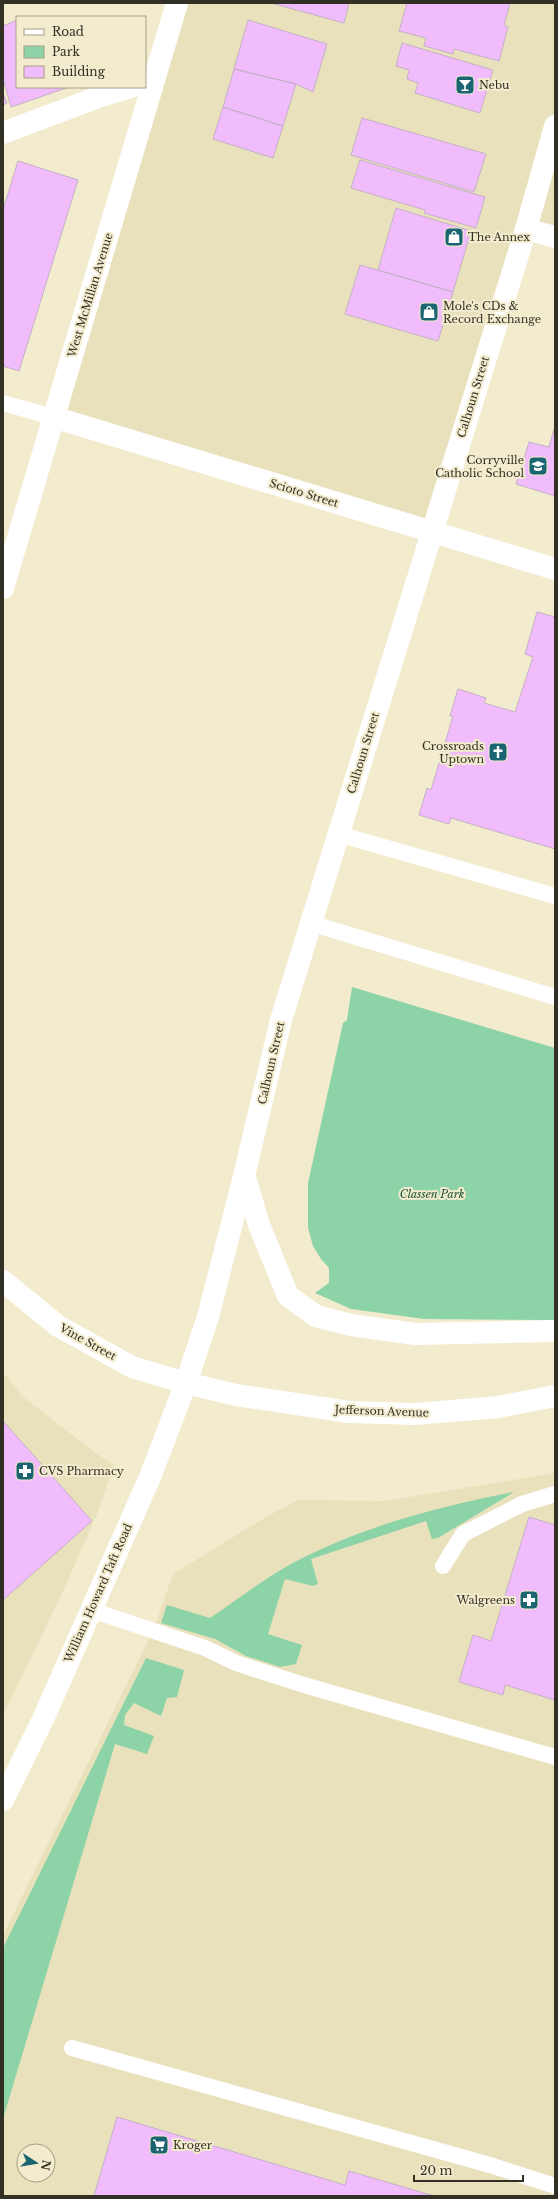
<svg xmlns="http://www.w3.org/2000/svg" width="558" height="2199" viewBox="0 0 558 2199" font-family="'Libre Baskerville',serif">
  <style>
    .built { fill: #e9e1bc; fill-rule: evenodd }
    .green { fill: #8cd3a8 }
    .building { fill: #f1bcfb; stroke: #c4b0c8 }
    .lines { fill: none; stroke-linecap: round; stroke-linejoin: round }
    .lane { stroke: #fff; stroke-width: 16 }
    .street { stroke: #fff; stroke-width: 22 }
    .secondary { stroke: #fff; stroke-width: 22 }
    .labels { text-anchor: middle; stroke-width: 4; stroke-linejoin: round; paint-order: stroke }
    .poi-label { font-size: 11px; fill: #323024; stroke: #f2ebcd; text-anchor: start }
    .street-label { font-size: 11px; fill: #323024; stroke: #f2ebcd }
    .park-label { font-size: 11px; font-style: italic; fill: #185335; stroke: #f2ebcd }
  </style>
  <rect width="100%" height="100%" fill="#f2ebcd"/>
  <path class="built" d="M178 3H555V237L526 229 432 532 53 417Z
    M3 1372 22 1396 94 1452 114 1465 97 1514 59 1600 3 1715Z
    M555 1473V2196H3V1935L153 1631 173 1574 266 1517 298 1500 385 1501ZM24 2151H48V2175H24Z"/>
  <path class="green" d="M352 987 555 1048V1320L424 1319 351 1309 315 1293 329 1283V1268L321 1259 313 1246 308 1228V1183L343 1023 347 1020Z
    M514 1492 438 1538 432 1539 426 1521 311 1559 318 1584 313 1586 285 1579 268 1634 302 1645 296 1664 280 1667 246 1656 215 1639 161 1623 167 1605 210 1618C237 1600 262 1580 291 1564 360 1527 437 1507 514 1492Z
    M146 1658 184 1670 177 1697 167 1698 161 1716 134 1703 125 1715 124 1725 154 1736 147 1754 115 1744 3 2119V1948Z"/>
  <path class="building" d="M271 3H349L344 23Z
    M407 3H510L504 25 508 27 499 61 454 49 453 54 424 46 426 38 399 31Z
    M17 20V87H69L11 107 3 79V26Z
    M248 20 327 44 313 92 296 84 234 69Z
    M402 43 493 70 480 113 415 93 418 83 407 79 409 70 396 66Z
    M234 69 296 84 283 126 223 107Z
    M3 93 7 103 3 105Z
    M223 107 283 126 273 158 213 139Z
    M362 118 486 154 474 192 351 155Z
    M360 160 485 197 476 228 424 213 425 210 351 188Z
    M18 161 78 180 19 371 3 366V210Z
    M396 208 471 231 453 292 378 270Z
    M360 265 453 292 438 341 345 314Z
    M555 426V496L516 484 529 442 549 447Z
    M537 612 555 617V849L451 818 449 824 419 815 427 788 431 790 453 716H450L458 689 486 698 484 703 515 712 533 657 525 654Z
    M3 1421 92 1521 3 1600Z
    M529 1517 555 1525V1700L505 1685 503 1695 459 1682 473 1635 491 1641Z
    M117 2117 345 2185 349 2171 434 2196H94Z"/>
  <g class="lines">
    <path class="lane" d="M3 403 53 417
      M338 834 555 896
      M310 923 555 997
      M443 1566 463 1534 522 1504 555 1494
      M91 1610 205 1648 236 1663 304 1685 555 1757
      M72 2048 490 2165 555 2186"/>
    <path class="street" d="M3 133 101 96 131 87
      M526 229 555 237
      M53 417 555 569"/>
    <path class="secondary" d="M3 588 177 3
      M245 1177 259 1225 288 1296 316 1316 351 1325 415 1334 555 1331
      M3 1281 58 1326 132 1367 186 1383 236 1395 349 1412 415 1414 498 1407 555 1396
      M3 1800 44 1717 150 1477 186 1383 208 1317 244 1176 281 1020 526 229 555 126"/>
  </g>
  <defs>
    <g id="bar-square" transform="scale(1)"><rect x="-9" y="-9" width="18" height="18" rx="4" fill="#1a6571" stroke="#f2ebcd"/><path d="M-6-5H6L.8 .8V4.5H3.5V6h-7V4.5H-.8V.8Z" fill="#fff"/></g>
    <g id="shop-square" transform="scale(1)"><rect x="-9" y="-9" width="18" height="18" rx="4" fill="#1a6571" stroke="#f2ebcd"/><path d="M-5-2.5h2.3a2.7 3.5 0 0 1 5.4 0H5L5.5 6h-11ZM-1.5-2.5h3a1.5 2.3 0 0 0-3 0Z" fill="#fff"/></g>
    <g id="school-square" transform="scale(1)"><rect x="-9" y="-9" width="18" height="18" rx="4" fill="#1a6571" stroke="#f2ebcd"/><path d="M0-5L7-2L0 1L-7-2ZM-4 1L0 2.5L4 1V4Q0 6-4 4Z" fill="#fff"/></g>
    <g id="church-square" transform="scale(1)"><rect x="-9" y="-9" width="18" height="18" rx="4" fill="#1a6571" stroke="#f2ebcd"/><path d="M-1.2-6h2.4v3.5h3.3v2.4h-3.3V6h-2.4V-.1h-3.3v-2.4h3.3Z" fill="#fff"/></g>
    <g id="pharmacy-square" transform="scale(1)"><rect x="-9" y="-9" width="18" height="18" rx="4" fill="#1a6571" stroke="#f2ebcd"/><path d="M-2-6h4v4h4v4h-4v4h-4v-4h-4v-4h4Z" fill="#fff"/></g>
    <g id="supermarket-square" transform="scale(1)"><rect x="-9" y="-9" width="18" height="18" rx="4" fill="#1a6571" stroke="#f2ebcd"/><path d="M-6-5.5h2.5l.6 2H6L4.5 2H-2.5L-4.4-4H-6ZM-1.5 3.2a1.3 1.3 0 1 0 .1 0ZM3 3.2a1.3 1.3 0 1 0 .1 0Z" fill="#fff"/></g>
  </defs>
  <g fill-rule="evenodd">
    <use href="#bar-square" x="465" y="85"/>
    <use href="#shop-square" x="454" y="237"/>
    <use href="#shop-square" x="429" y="312"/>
    <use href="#school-square" x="538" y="466"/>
    <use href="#church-square" x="498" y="752"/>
    <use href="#pharmacy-square" x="25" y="1471"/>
    <use href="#pharmacy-square" x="529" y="1600"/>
    <use href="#supermarket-square" x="159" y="2145"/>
  </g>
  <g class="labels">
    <g class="poi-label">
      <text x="479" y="89">Nebu</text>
      <text x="468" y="241">The Annex</text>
      <text x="443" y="310">Mole's CDs &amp;<tspan x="443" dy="13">Record Exchange</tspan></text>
      <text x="524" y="464" text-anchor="end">Corryville<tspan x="524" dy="13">Catholic School</tspan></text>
      <text x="484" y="750" text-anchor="end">Crossroads<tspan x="484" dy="13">Uptown</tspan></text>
      <text x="39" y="1475">CVS Pharmacy</text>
      <text x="515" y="1604" text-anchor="end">Walgreens</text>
      <text x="173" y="2149">Kroger</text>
    </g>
    <g class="street-label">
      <text transform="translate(90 295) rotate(-73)" y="4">West McMillan Avenue</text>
      <text transform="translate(473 397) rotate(-73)" y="4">Calhoun Street</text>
      <text transform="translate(304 493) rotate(17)" y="4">Scioto Street</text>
      <text transform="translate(363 753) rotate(-73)" y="4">Calhoun Street</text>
      <text transform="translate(271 1063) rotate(-77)" y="4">Calhoun Street</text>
      <text transform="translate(88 1342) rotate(29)" y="4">Vine Street</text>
      <text transform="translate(382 1411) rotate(2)" y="4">Jefferson Avenue</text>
      <text transform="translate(98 1593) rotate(-66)" y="4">William Howard Taft Road</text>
    </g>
    <g class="park-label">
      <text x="432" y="1198">Classen Park</text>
    </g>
  </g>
  <rect width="558" height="2199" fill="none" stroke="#323024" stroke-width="8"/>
  <rect x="16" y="16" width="130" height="72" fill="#f2ebcd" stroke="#a5a089"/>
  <rect x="24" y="29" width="20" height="6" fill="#ffffff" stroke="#a5a089"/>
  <text x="52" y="36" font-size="12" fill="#323024">Road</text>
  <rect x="24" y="46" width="20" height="12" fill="#8cd3a8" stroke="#a5a089"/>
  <text x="52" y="56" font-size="12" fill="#323024">Park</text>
  <rect x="24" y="66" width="20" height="12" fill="#f1bcfb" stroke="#a5a089"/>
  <text x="52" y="76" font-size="12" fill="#323024">Building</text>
  <g transform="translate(36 2163) rotate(102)"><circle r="19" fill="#f2ebcd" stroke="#a5a089"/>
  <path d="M0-3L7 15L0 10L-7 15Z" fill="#1a6571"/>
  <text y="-6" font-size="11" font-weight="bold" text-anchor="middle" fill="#323024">N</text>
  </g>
  <path d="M414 2175v6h109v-6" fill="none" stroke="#323024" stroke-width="2"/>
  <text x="420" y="2175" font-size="12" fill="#323024" stroke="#f2ebcd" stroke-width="3" paint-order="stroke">20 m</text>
</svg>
